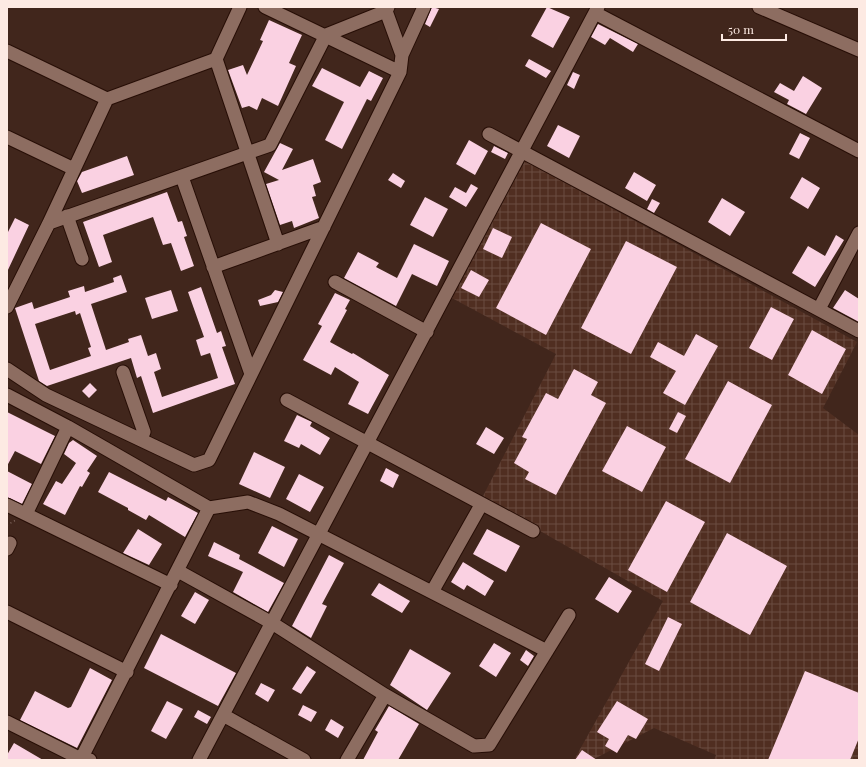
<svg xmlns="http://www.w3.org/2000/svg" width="866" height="767" viewBox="0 0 866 767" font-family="'Playfair Display',serif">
<defs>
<pattern id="industrial-grid" width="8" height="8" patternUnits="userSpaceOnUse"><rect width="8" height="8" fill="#502e21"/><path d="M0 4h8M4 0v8" fill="none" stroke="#6a4c41"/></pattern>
</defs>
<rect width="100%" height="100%" fill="#41261c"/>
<path fill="url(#industrial-grid)" d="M525 161 857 342 823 408 859 435V760H714L716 755 654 728 592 760H574L663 601 482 498 556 354 450 297Z"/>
<path fill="#fad1e2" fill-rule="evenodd" d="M432 7 439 9 430 27 425 24Z
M547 7 570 17 553 48 531 36Z
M269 20 302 35 289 63 296 66 278 106 262 98 257 110 249 106 242 108 228 70 243 65 247 75 263 41 260 40Z
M598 24 638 44 633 52 610 38 605 45 591 37Z
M529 59 551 71 546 78 525 66Z
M322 68 360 87 369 71 383 78 371 101 367 99 342 149 325 140 344 102 312 86Z
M573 72 580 75 574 89 567 85Z
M803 76 822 88 806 114 787 104 789 100 774 92 780 83 794 91Z
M558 125 580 136 569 158 547 146Z
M800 133 810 138 799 159 789 154Z
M469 140 488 151 475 175 456 164Z
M280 143 293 149 282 170 313 159 321 182 313 185 316 196 312 197 319 218 294 228 292 221 280 225 266 184 279 180 264 172Z
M494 146 508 153 505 159 491 152Z
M127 156 134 175 82 193 77 181 82 172Z
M634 172 656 185 647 201 625 188Z
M393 173 405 181 401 188 388 180Z
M802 177 820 188 808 209 790 198Z
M471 184 478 188 466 207 449 197 455 187 466 193Z
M167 192 178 222 182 221 187 236 184 237 194 266 181 271 171 243 163 245 153 217 103 235 112 262 99 267 83 222Z
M425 197 448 209 433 237 410 225Z
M722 198 745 212 730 236 708 222Z
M652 199 660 203 654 213 647 209Z
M15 218 29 225 7 272V234Z
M541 223 591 249 546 335 496 308Z
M493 228 512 237 502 258 483 249Z
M836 235 844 240 815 287 792 273 808 246 825 256Z
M626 241 677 267 631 354 581 328Z
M414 244 449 261 437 286 412 274 396 306 344 278 358 252 379 263 376 267 397 278Z
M471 270 489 280 479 297 461 288Z
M121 275 127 292 91 304 106 350 129 342 128 339 141 335 148 356 156 353 161 369 154 372 162 397 218 378 210 353 201 356 196 340 204 337 188 292 201 287 217 333 221 331 226 346 222 347 235 384 153 413 141 376 137 378 131 358 47 386 39 381 15 308 32 302 34 309 70 297 68 291 84 286 85 292 114 282 113 278ZM75 311 76 315 80 313 91 347 88 348 91 356 50 370 35 324Z
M171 290 178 311 152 319 145 298Z
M275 290 283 292 278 302 260 306 258 300 271 295Z
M845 290 859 299V322L833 308Z
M335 293 350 300 345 309 347 310 330 342 352 354 353 353 389 375 368 414 348 404 359 382 335 367 331 375 303 360 322 326 318 324Z
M771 307 794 319 772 360 749 348Z
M812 330 846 349 822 394 788 375Z
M696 334 718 346 685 405 663 393 676 371 650 357 658 342 684 356Z
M574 369 598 382 591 395 606 403 556 495 525 479 529 472 514 463 527 439 522 437 546 393 558 399Z
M728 381 772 405 730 483 685 459Z
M90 383 97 390 89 398 82 391Z
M7 412 55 436 41 464 15 451 7 466Z
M678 412 686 416 677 433 669 429Z
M297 415 312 422 310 426 330 438 320 455 301 444 299 448 284 441Z
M627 426 666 447 642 492 602 471Z
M486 427 504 438 494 454 476 444Z
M73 440 97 456 87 471 90 473 82 487 80 486 65 515 43 504 56 481 62 484 76 463 64 454 69 443Z
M254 452 285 467 270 498 239 484Z
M386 468 399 475 393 488 380 481Z
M7 471 32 484 22 504 7 497Z
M109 472 166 501 168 497 198 513 185 537 149 515 146 520 128 510V508L98 492Z
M299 474 324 487 310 512 286 499Z
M666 501 705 522 667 592 628 570Z
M272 526 298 539 284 567 258 553Z
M138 529 162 544 149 565 123 553Z
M487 529 520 546 506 572 473 554Z
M727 533 787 566 750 635 690 602Z
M214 542 240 555 239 559 284 583 268 612 233 592 243 572 208 556Z
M329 555 344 563 322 604 327 606 311 638 292 626Z
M463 562 494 581 485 596 467 585 464 590 451 582Z
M609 577 632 591 618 613 595 599Z
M379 583 410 601 402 613 371 595Z
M195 592 209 600 195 624 181 616Z
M668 617 682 624 659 671 645 664Z
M161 634 236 673 218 706 144 668Z
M494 643 511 653 496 677 479 666Z
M410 649 451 673 427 710 390 685Z
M526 650 534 656 528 666 520 660Z
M307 666 316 672 301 694 292 689Z
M90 668 112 680 77 748 20 720 35 691 68 708 71 707Z
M805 671 859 693V738L850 760H768Z
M261 683 275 690 268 702 255 694Z
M167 701 183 709 166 739 151 731Z
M617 701 648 719 636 739 628 735 617 753 605 746 609 739 597 732Z
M303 705 317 712 311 722 298 715Z
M389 706 419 724 398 760H363L378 732 375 730Z
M198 710 211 717 207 724 194 717Z
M331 719 344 727 338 738 325 730Z
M14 743 43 760H7V755Z
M582 750 597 760H575Z"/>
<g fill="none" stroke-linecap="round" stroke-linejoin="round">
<g stroke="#270e06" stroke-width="15">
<path id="minor" d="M240 7 216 59 278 244
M265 7 400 72
M759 7 859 50
M595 13 859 151
M7 51 107 99
M402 55 424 7
M489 134 859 331
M7 137 74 169
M182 177 251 374
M67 216 82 259
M49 223 270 145 326 35 386 11 388 7
M213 267 324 227
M335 282 427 332
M7 307 49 223 107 99 216 59
M819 309 859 233
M7 369 46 395 194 465 209 460 400 72 402 55 386 11
M123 372 144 432 140 439
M7 395 68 427 209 508 248 502 279 514 547 651
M287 400 533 531
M7 505 171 585
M26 514 68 427
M7 549 10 543
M178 571 272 623 385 695 474 746 489 745 569 615
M432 592 481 505
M7 612 127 672
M223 715 304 760
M7 722 81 759 90 760
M81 759 209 508
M199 760 598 7
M347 760 385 695"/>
</g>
<path stroke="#846b62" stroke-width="1.5" stroke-dasharray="1 3" stroke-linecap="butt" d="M7 525 16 520"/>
<use href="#minor" stroke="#8d6d61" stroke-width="13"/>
</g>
<rect width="866" height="767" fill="none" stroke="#fdeae3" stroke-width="16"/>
<path d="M722 34v6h64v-6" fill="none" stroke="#fdeae3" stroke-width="2"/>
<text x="728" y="34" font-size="12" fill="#fdeae3" stroke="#41261c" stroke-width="3" paint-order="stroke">50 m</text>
</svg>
